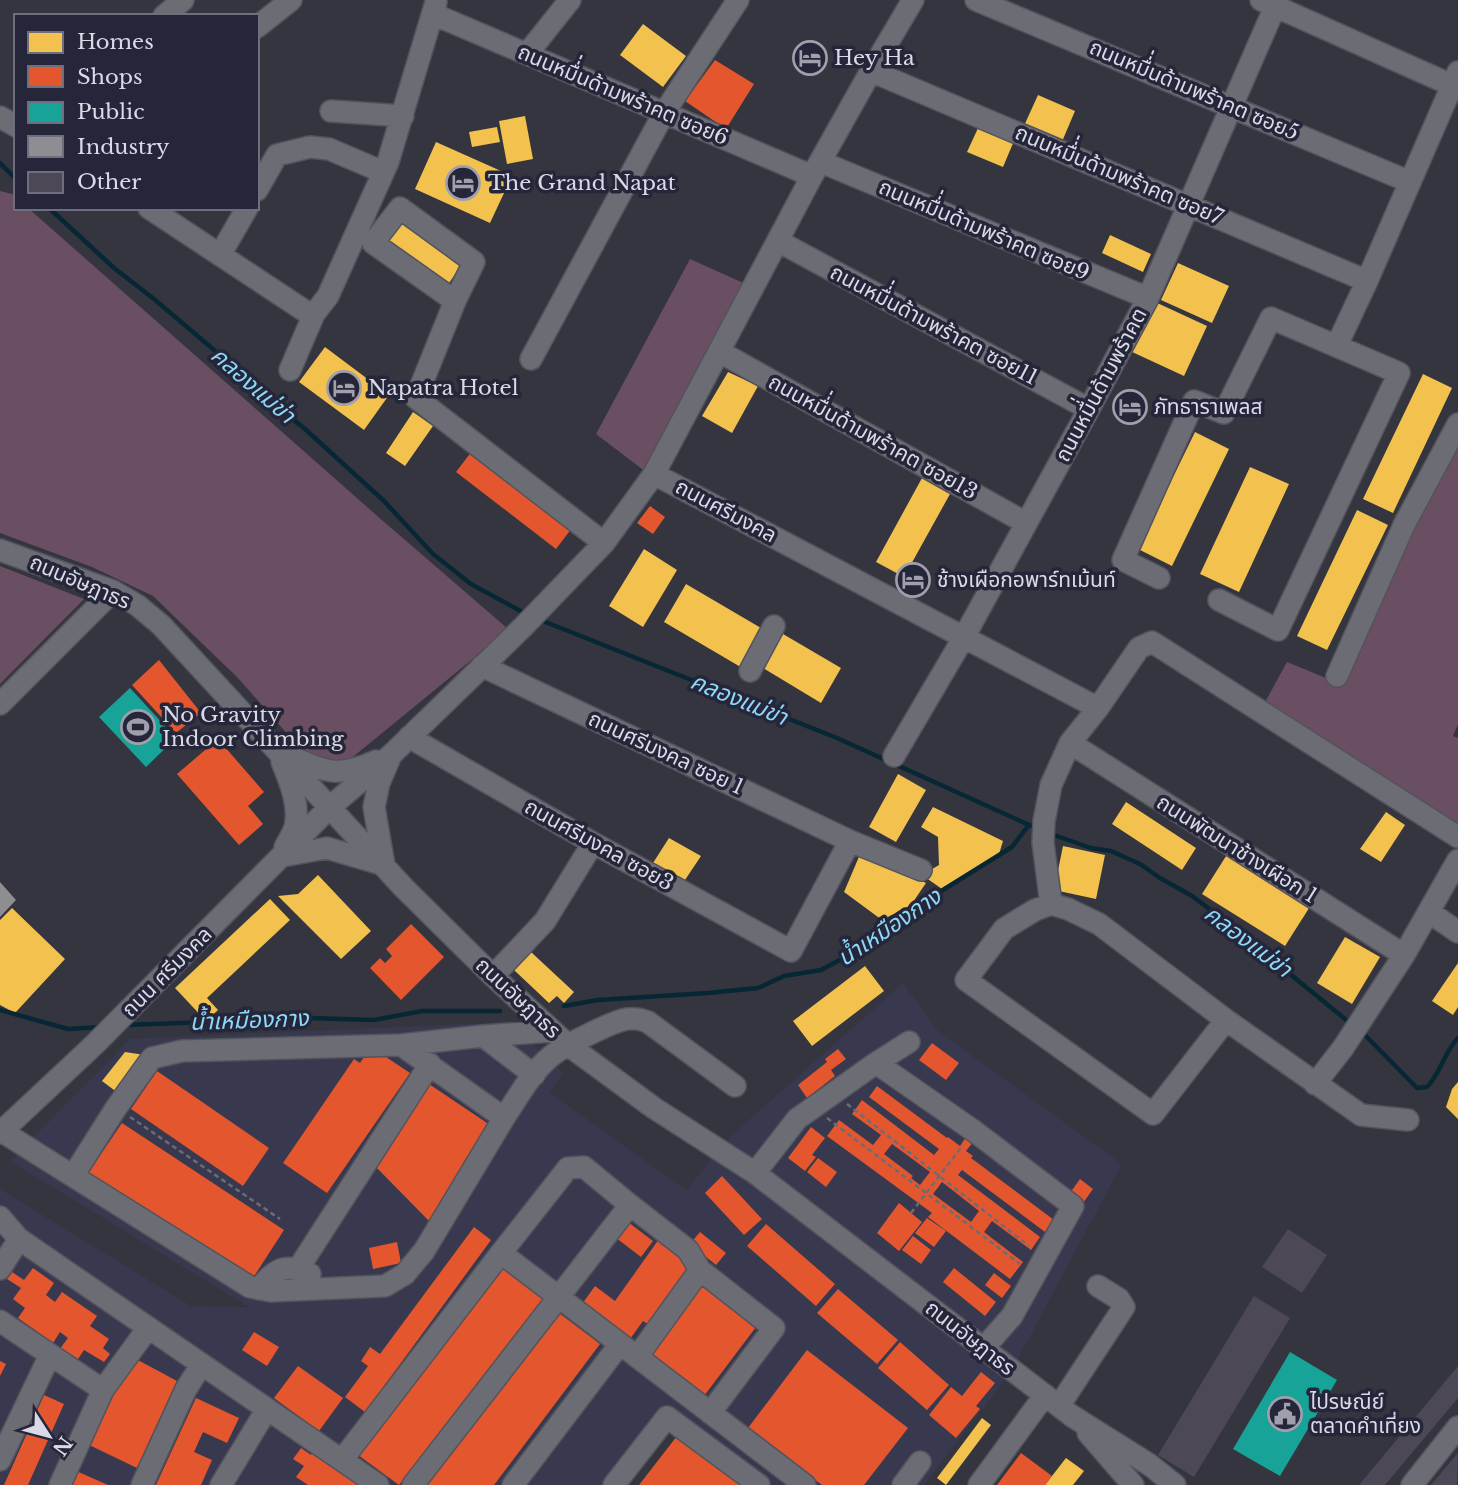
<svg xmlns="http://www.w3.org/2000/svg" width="1458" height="1485" viewBox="0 0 1458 1485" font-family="'Libre Baskerville','Noto Sans Thai',serif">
<rect width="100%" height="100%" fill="#35353f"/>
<path fill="#38384f" d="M903 983 938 1031 1122 1164 1011 1372 924 1485H773L664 1404 602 1485H0V1189L191 1306 249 1307 10 1161 130 1039 509 1022 563 1073 550 1093 686 1190 733 1134Z"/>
<path fill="#6a4e62" d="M0 191 12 194 16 197V208H28L383 521 507 628 469 662 343 765 313 763 237 677 153 596 92 567 0 533Z
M690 259 750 286 646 472 596 434Z
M1458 442V724L1453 736 1458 738V823L1264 704 1287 662 1343 685 1426 499Z
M0 566 84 599 0 684Z"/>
<path fill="#f2c14e" d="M643 24 686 56 663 87 620 55Z
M1038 95 1075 111 1061 144 1023 128Z
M525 116 533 159 507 164 499 121Z
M979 126 1014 141 1003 167 967 152Z
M497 127 500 142 472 147 469 132Z
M436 142 512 176 490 223 415 189Z
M397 217 463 263 449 283 383 236Z
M1110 235 1151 254 1143 272 1102 253Z
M1178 263 1229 286 1212 323 1161 300Z
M1153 301 1207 326 1184 376 1130 351Z
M325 347 389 395 364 430 299 382Z
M728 372 758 386 732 433 702 416Z
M1423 374 1452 388 1393 513 1363 499Z
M413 412 433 426 405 466 386 453Z
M1195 432 1229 449 1172 566 1138 549Z
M1250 467 1289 484 1239 592 1200 574Z
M922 478 950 494 904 577 876 562Z
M1357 510 1388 525 1327 650 1297 636Z
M644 549 677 570 643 627 609 606Z
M686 584 766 631 744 669 664 622Z
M783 634 841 668 821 703 763 668Z
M898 774 926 790 896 842 869 827Z
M1126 802 1196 848 1182 870 1112 824Z
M933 807 1003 841 999 854 942 889 922 875 939 865 938 837 921 827Z
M1386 812 1405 825 1381 862 1360 849Z
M669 838 701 856 685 880 653 863Z
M1063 846 1105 855 1096 899 1054 890Z
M861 852 926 883 911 905 882 920 844 892Z
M1228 853 1311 905 1285 946 1202 894Z
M318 875 371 931 341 959 278 896 298 894Z
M270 899 290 920 207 998 218 1010 206 1021 175 988Z
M12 908 65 959 15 1013 0 1005V920Z
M1345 937 1380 957 1352 1004 1317 983Z
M531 952 574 992 564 1003 557 996 549 1003 514 970Z
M1458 963V1007L1453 1015 1432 1001Z
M865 966 884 991 812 1046 793 1021Z
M125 1052 145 1055 118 1093 102 1081Z
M1458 1082V1119L1446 1107 1452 1089Z
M982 1418 991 1425 946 1485 937 1478Z
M1066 1458 1084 1471 1073 1485H1045Z"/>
<path fill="#e4572e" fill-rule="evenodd" d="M715 60 754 84 726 129 685 101Z
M472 451 572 528 556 549 456 472Z
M650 506 665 517 653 534 637 523Z
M159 660 201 713 176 733 132 685Z
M218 739 264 792 248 806 263 824 239 845 177 774Z
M411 924 444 957 401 1000 370 968 380 958 385 963 392 956 386 949Z
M932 1043 959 1063 946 1080 919 1060Z
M371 1047 410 1073 327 1193 283 1163 354 1059 360 1063Z
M838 1049 846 1059 831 1070 835 1076 807 1098 798 1085 827 1062 825 1059Z
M157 1071 269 1148 243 1186 131 1109Z
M429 1084 493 1127 429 1221 374 1165Z
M877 1086 947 1138 948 1137 960 1146 966 1137 973 1142 966 1151 973 1156 971 1158 1054 1220 1045 1232 962 1170 958 1175 1040 1237 1031 1250 992 1221 984 1232 1023 1262 1010 1279 928 1217 932 1213 827 1136 839 1120 873 1145 881 1135 852 1114 862 1100 934 1155 939 1149 869 1097ZM892 1144 930 1172 920 1185 911 1178 913 1176 884 1154ZM942 1182 979 1211 971 1222 933 1194Z
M122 1123 284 1230 251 1281 88 1173Z
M811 1127 825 1138 812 1155 816 1157 805 1171 788 1158Z
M818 1158 837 1172 826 1187 807 1172Z
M722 1176 762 1219 744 1235 705 1193Z
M1080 1179 1093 1189 1083 1203 1070 1193Z
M899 1203 922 1222 899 1251 877 1233Z
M927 1218 946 1231 934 1247 915 1233Z
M624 1219 653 1241 641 1257 611 1234Z
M766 1224 835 1284 816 1306 747 1246Z
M474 1227 491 1240 365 1412 345 1397 368 1366 361 1361 370 1347 380 1354Z
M700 1232 726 1253 716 1265 690 1244Z
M913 1236 931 1250 921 1264 902 1250Z
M659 1239 692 1262 648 1324 643 1321 630 1339 582 1304 595 1286 615 1301Z
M397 1242 401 1263 373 1269 369 1248Z
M499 1265 544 1299 399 1485 354 1452Z
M33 1268 54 1283 46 1295 55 1302 62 1292 97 1316 90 1326 109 1339 103 1348 110 1354 104 1362 84 1350 76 1362 59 1350 68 1338 60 1332 53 1343 18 1318 25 1308 13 1299 21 1288 7 1279 12 1272 24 1280Z
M954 1268 996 1302 985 1316 943 1282Z
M994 1273 1011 1286 1002 1298 985 1285Z
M702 1286 756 1327 704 1396 650 1355Z
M838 1289 898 1340 877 1364 817 1313Z
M555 1310 600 1344 494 1485H419Z
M254 1332 279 1347 267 1366 242 1350Z
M900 1342 949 1385 927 1410 878 1368Z
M807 1350 908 1428 864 1485H822L748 1428Z
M136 1359 177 1381 137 1468 85 1443 108 1391Z
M0 1361 6 1364 0 1376Z
M298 1366 343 1398 319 1431 274 1398Z
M981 1372 995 1383 976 1406 980 1409 956 1438 929 1415 951 1387 962 1396Z
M44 1395 64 1404 28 1485H4Z
M196 1398 239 1418 227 1443 203 1432 194 1452 212 1460 201 1485H156Z
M677 1436 742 1485H639Z
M301 1448 311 1455 312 1453 359 1485H308L296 1477 304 1466 293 1459Z
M1021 1453 1052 1476 1045 1485H997Z
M74 1470 108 1485H67Z"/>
<path fill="#17a398" d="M130 688 176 738 146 767 99 717Z
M1290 1352 1337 1380 1280 1476 1233 1449Z"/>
<path fill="#8d8d92" d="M0 882 16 900 0 917Z"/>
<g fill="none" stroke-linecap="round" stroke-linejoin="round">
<path stroke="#072734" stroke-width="4.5" d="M0 163 16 179
M49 208 114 268 154 299 220 355 256 390 305 429 384 501 433 554 471 584 526 614
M538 619 837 738 1036 828
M1051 834 1091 848 1111 851 1140 864 1160 878 1192 896 1242 933 1274 961 1350 1023
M564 1006 598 1000 708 993 758 988 784 976 821 970 862 948 922 903 1012 847 1028 826
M0 1010 68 1029 101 1027
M124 1025 209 1022 278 1017 374 1020 422 1011H500
M1360 1030 1417 1088 1427 1087C1441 1073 1444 1052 1458 1038"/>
</g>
<path fill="#4d4855" d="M1288 1229 1327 1255 1302 1293 1262 1267Z
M1254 1296 1290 1318 1194 1477 1158 1455Z
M1458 1366V1398L1385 1485H1359Z
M1458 1453 1457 1485H1431Z"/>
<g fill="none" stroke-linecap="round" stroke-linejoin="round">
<g stroke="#52535c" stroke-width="24">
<path id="minor" d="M976 0 1410 182
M1261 0 1458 88
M433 14 812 176
M164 16 183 0
M257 27 291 0
M527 54 570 0
M871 71 1367 281
M331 111 403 116
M0 117 16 126
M821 162 1148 298
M257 190 277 155 310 147 329 149 383 172
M149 208 305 311 314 314
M778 241 1089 409
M220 255 247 208
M455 301 373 243 400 208 474 262 455 301 416 398 604 543
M1337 345 1367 281 1458 72
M720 352 1026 523
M531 359 664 113 738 0
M290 370 314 314 328 296 388 162 436 2
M654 474 1098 708
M0 550 113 591 137 605 161 625 404 888 493 976 568 1045 654 1108 755 1173 1072 1416 1150 1465 1175 1485
M1159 578 1123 560 1194 401 1224 413 1271 318 1399 373 1278 630 1219 600
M482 666 850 841 921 870
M750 671 774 626
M1337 676 1404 525 1458 424
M0 704 113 591
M409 737 593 843 791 951 850 841
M1070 743 1404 955
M287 755C325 771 336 779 376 761
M894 756 964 637 1089 409 1148 298 1278 0
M282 762C290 782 300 805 295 827 293 834 288 841 285 847
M282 856 327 848 381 864
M384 865 374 807 379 783 389 760
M1051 904 1043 843 1044 821 1051 785 1070 743 1098 708 1139 648 1152 642 1458 837
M1429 912 1458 932
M493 976 545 921 593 843
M1226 1020 1153 1114 966 980 1004 929 1035 910 1051 904 1068 909 1099 924 1226 1020 1361 1115 1408 1120
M483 1036 534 1075
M876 1063 909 1042
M1315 1084 1343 1048 1404 955 1458 860
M504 1118C518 1097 531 1073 550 1057 561 1047 613 1021 627 1019 635 1018 641 1019 648 1022L735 1086
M1 1131 250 1287 271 1291 385 1286 405 1274 424 1251 504 1118 401 1045
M0 1133 95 1044 330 807 391 755 523 627 604 543 654 474 812 176 871 71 913 0
M755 1173 797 1119 876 1063 974 1131 1073 1206 1012 1316 983 1349
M73 1176 116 1108 152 1058 182 1051 401 1045 483 1036 552 1031
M0 1217 19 1239 378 1485
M501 1253 805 1485
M0 1269 19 1239
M298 1269 430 1064
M259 1289C274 1269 286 1262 310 1274
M0 1321 103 1390
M637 1357 700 1270
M1059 1406 1124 1307 1119 1299 1098 1286
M1088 1433 1133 1485
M0 1460 50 1355
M342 1460 501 1253 568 1168 584 1167 630 1205 688 1250 700 1270 774 1328 710 1413
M60 1485 103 1390 148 1328
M142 1485 186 1389 202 1364
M221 1485 267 1409
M413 1485 630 1205
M513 1485 620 1344
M614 1485 667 1417 759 1485
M903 1485 920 1462
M979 1485 1045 1395
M1412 1485 1458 1427"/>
</g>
<path stroke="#6c6c75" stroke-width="2.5" stroke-dasharray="5 3.5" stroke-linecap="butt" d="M847 1104 1029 1246
M130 1117 280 1219
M827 1118 1020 1264
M911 1213 963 1145"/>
<use href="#minor" stroke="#6c6c75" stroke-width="21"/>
</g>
<defs>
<g id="hotel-ring" transform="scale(1.75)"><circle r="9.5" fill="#26263a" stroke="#a0a0ac" stroke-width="1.5"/><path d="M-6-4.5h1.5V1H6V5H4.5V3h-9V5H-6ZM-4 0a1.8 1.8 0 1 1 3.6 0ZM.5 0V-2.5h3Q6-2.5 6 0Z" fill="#a0a0ac"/></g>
<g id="stadium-ring" transform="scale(1.75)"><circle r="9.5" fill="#26263a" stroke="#a0a0ac" stroke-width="1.5"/><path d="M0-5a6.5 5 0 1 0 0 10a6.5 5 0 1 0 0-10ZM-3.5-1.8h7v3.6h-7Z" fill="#a0a0ac"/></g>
<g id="civic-ring" transform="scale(1.75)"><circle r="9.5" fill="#26263a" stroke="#a0a0ac" stroke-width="1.5"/><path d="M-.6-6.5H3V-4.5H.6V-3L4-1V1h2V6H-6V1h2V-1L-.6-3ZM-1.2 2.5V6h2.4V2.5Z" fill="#a0a0ac"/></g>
</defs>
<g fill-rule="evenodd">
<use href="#hotel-ring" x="810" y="58"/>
<use href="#hotel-ring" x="463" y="183"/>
<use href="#hotel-ring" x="344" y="388"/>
<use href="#hotel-ring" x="1130" y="407"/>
<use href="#hotel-ring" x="913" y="580"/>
<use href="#stadium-ring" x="138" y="727"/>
<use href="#civic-ring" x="1285" y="1414"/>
</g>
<g text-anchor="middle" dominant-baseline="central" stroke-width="7" stroke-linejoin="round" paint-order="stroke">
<g font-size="21" fill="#d9dae7" stroke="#26263a" text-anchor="start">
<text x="834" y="58">Hey Ha</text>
<text x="488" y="183">The Grand Napat</text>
<text x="368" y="388">Napatra Hotel</text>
<text x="1154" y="407">ภัทธาราเพลส</text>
<text x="937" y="580">ช้างเผือกอพาร์ทเม้นท์</text>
<text x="162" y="715">No Gravity<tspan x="162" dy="24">Indoor Climbing</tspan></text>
<text x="1310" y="1402">ไปรษณีย์<tspan x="1310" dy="24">ตลาดคำเที่ยง</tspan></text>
</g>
<g font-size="21" fill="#d9dae7" stroke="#26263a">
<text transform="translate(1194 90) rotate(23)">ถนนหมื่่นด้ามพร้าคต ซอย5</text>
<text transform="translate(623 95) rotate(23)">ถนนหมื่่นด้ามพร้าคต ซอย6</text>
<text transform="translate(1119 175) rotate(23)">ถนนหมื่่นด้ามพร้าคต ซอย7</text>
<text transform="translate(984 230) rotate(23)">ถนนหมื่่นด้ามพร้าคต ซอย9</text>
<text transform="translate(934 325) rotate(28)">ถนนหมื่่นด้ามพร้าคต ซอย11</text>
<text transform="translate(1101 385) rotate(-62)">ถนนหมื่่นด้ามพร้าคต</text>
<text transform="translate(873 437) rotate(29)">ถนนหมื่่นด้ามพร้าคต ซอย13</text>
<text transform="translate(726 511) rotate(28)">ถนนศรีมงคล</text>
<text transform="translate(80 582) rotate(23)">ถนนอัษฎาธร</text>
<text transform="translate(666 753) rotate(25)">ถนนศรีมงคล ซอย 1</text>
<text transform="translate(599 845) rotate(29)">ถนนศรีมงคล ซอย3</text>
<text transform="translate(1237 849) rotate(32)">ถนนพัฒนาช้างเผือก 1</text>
<text transform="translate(167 972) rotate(-45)">ถนน ศรีมงคล</text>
<text transform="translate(518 998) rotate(43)">ถนนอัษฎาธร</text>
<text transform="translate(970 1338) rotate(38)">ถนนอัษฎาธร</text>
</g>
<g font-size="23" font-style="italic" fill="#8dd7f8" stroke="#26263a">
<text transform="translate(253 385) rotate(41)">คลองแม่ข่า</text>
<text transform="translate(739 699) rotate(22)">คลองแม่ข่า</text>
<text transform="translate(889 927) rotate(-34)">น้ำเหมืองกาง</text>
<text transform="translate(1248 941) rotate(37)">คลองแม่ข่า</text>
<text transform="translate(249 1020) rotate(-2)">น้ำเหมืองกาง</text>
</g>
</g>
<rect x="14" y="14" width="245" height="196" fill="#26263a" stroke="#6e6e7f" stroke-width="2"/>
<rect x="28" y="32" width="35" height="21" fill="#f2c14e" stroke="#6e6e7f" stroke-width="2"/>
<text x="77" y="49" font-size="21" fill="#d9dae7">Homes</text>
<rect x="28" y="66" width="35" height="21" fill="#e4572e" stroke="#6e6e7f" stroke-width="2"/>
<text x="77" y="84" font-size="21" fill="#d9dae7">Shops</text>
<rect x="28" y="102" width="35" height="21" fill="#17a398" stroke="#6e6e7f" stroke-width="2"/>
<text x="77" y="119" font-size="21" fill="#d9dae7">Public</text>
<rect x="28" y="136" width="35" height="21" fill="#8d8d92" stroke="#6e6e7f" stroke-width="2"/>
<text x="77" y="154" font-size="21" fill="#d9dae7">Industry</text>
<rect x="28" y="172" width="35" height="21" fill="#4d4855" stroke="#6e6e7f" stroke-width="2"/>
<text x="77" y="189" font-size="21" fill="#d9dae7">Other</text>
<g transform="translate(49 1436) rotate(126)" stroke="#26263a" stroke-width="5" paint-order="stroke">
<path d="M0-5L12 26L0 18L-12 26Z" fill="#d9dae7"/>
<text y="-10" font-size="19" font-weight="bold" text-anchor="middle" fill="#d9dae7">N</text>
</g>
</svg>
